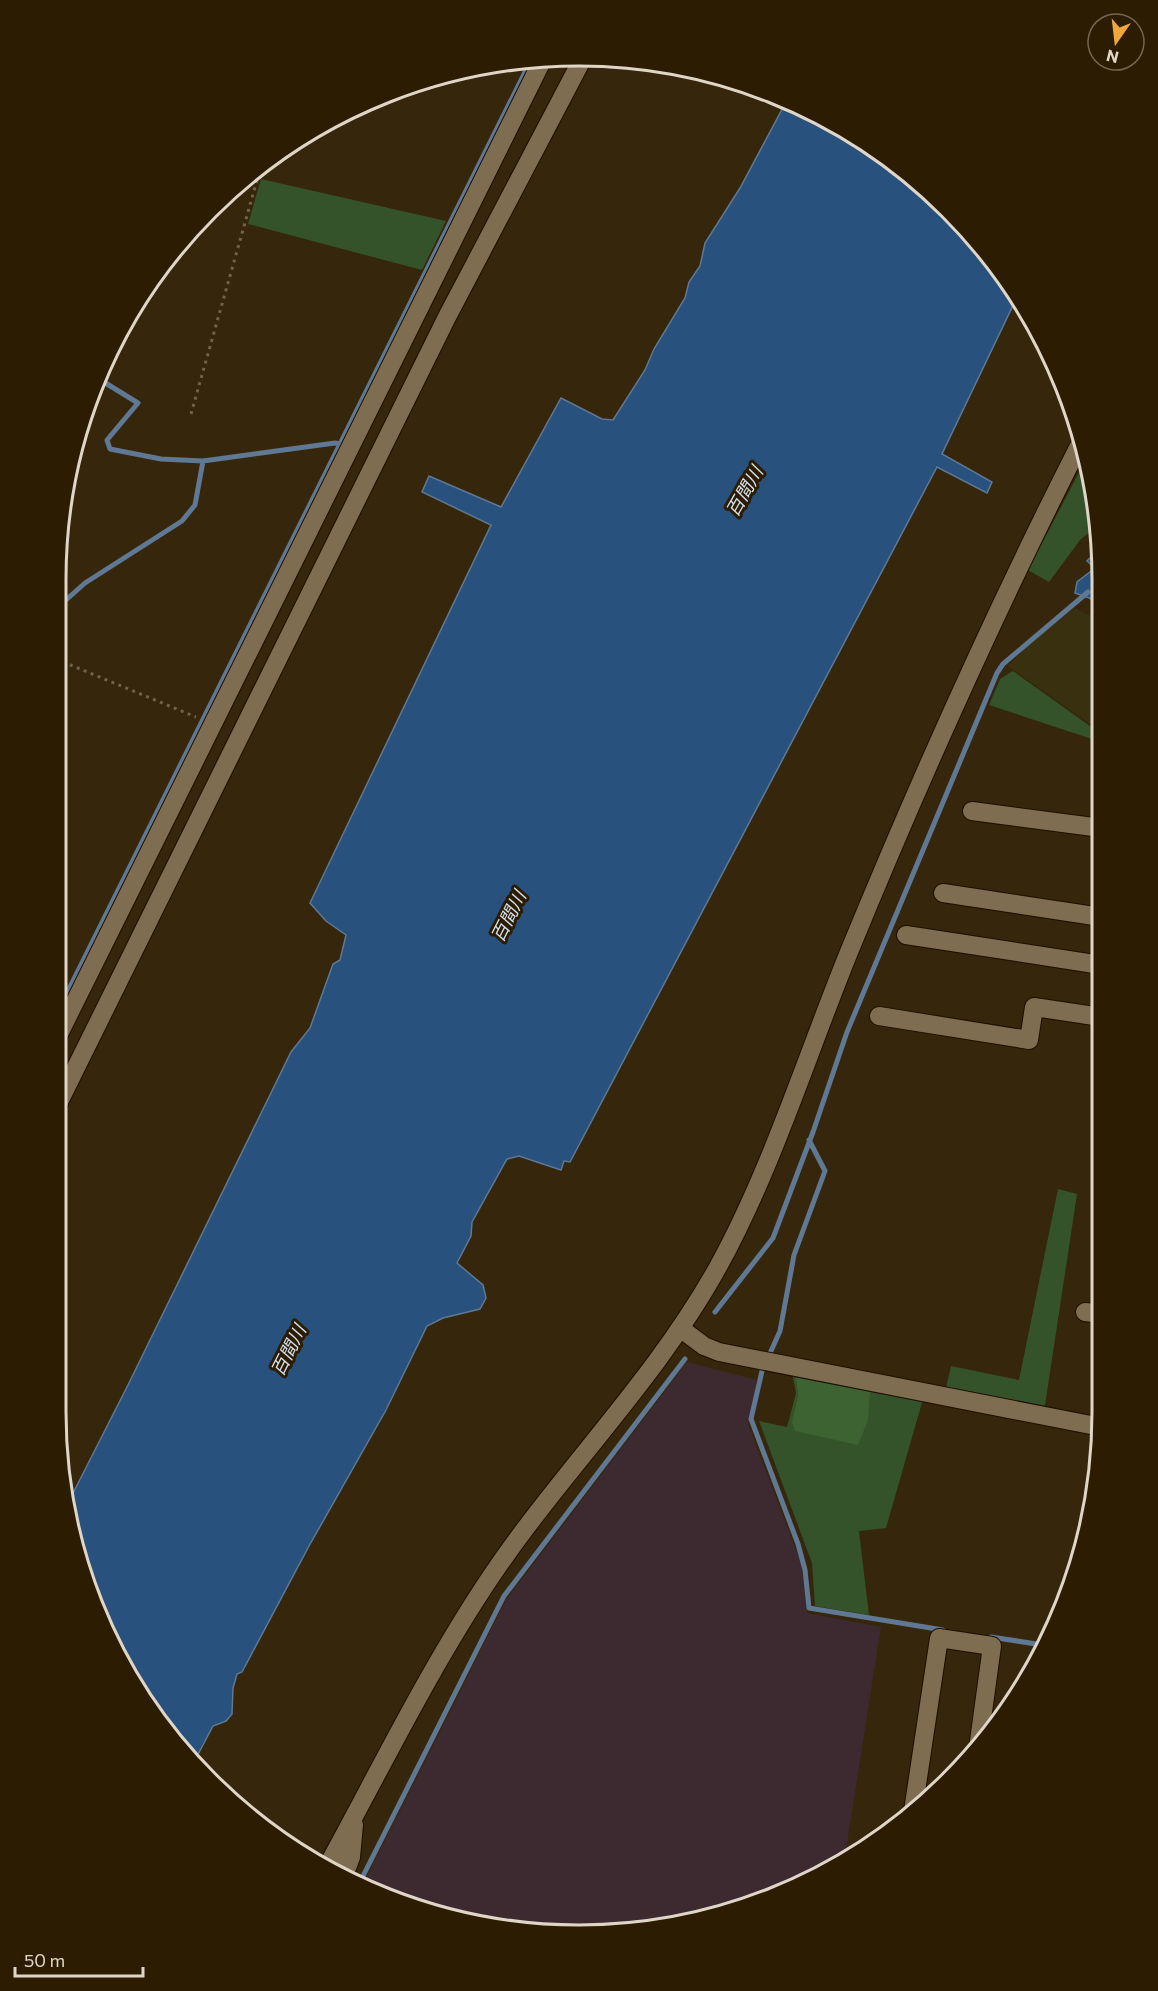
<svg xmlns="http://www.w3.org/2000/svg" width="1158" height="1991" viewBox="0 0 1158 1991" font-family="Commissioner,'Noto Sans JP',sans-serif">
<rect width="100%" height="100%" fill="#36260b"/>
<path fill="#3d2a31" d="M687 1362 757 1380 748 1424 801 1563 807 1613 881 1627 845 1856 748 1908 613 1934 443 1918 364 1882 506 1600Z"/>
<path fill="#34532b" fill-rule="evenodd" d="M261 179 446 221 422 270 248 224Z
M1085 461 1100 535 1091 531 1080 540 1049 582 1028 570Z
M1013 671 1101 734V742L989 705 1000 679Z
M1058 1189 1077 1194 1044 1412 945 1392 951 1366 1019 1380Z
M792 1372 923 1399 886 1528 859 1531 869 1615 815 1606 812 1563 759 1421 787 1427 796 1393ZM795 1375 858 1444 792 1421 798 1394Z"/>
<path fill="#3c6331" d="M795 1375 870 1391 868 1420 858 1445 795 1431 792 1421 798 1394Z"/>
<path fill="#393010" d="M1075 608 1101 621V732L1008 666 1034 639Z"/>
<path fill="#28517e" stroke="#5f7994" stroke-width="1.5" d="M787 100 870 144 949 209 1017 297 942 454 992 482 987 493 937 467 570 1162 564 1161 561 1170 519 1156 507 1159 472 1222 471 1236 457 1263 483 1285 486 1298 480 1309 443 1318 427 1326 386 1410 309 1546 242 1672 237 1674 233 1688 232 1714 226 1721 213 1726 195 1760 163 1730 83 1580 70 1499 128 1385 291 1052 310 1028 333 964 340 960 346 935 326 921 310 903 491 525 422 492 429 476 501 507 561 398 602 419 613 420 645 370 654 349 685 298 689 282 700 266 705 243 740 188Z
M1100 539 1101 598 1097 601 1075 593 1077 582 1095 568 1087 561 1099 549 1094 544Z"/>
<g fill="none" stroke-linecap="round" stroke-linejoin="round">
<path stroke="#5f7994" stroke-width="5" d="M99 379 138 403 107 440 110 449 161 459 203 461 335 443 340 444
M83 413 104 381
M57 608 85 583 182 521 195 505 203 461
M56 1015 531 60
M809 1140 825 1171 794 1255 780 1331 762 1371 751 1419 798 1544 805 1570 809 1608 943 1630
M715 1312 773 1238 813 1132 847 1032 997 673 1003 664 1088 592
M991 1637 1043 1645
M361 1880 504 1596 685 1359"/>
<g stroke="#1d0e00" stroke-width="20">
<path id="minor" d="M972 811 1101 828
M943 893 1101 917
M906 935 1101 965
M879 1016 1029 1040 1034 1007 1101 1017
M56 1040 543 59
M56 1108 447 317 584 56
M1085 1312 1101 1314
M680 1328 704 1346 719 1352 1101 1427
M913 1811 939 1638 992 1646 979 1741
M328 1865C381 1768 430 1667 492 1575 563 1470 656 1379 718 1267 771 1171 807 1055 849 952 920 779 996 609 1081 442
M345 1873 351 1857 354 1825"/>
</g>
<path stroke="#70624b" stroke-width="3" stroke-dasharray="3 4.5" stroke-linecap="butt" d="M90 396 95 387
M191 414 261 166
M56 659 196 717"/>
<use href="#minor" stroke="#7f6d51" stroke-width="18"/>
</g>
<g text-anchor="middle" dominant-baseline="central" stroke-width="6" stroke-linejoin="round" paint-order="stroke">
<g font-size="18" font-style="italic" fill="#d6e3f1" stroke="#2c1c02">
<text transform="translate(744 491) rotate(-60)">百間川</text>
<text transform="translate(508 916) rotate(-63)">百間川</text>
<text transform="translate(288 1350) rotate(-63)">百間川</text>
</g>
</g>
<path d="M0 0H1158V1991H0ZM579 66H579A513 513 0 0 1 1092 579V1412A513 513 0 0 1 579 1925H579A513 513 0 0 1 66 1412V579A513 513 0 0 1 579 66Z" fill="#2c1c02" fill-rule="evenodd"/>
<path fill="none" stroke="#e0d6c7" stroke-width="3" d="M579 66H579A513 513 0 0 1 1092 579V1412A513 513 0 0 1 579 1925H579A513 513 0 0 1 66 1412V579A513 513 0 0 1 579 66Z"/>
<g transform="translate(1116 42) rotate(194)"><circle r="28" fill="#2c1c02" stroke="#746651" stroke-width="1.5"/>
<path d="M0-4.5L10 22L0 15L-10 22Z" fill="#efa73e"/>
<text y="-9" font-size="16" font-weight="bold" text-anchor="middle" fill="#e0d6c7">N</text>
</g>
<path d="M15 1967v9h128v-9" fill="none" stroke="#e0d6c7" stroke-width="3"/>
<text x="24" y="1967" font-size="18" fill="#e0d6c7" stroke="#2c1c02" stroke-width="4.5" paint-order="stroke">50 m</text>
</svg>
